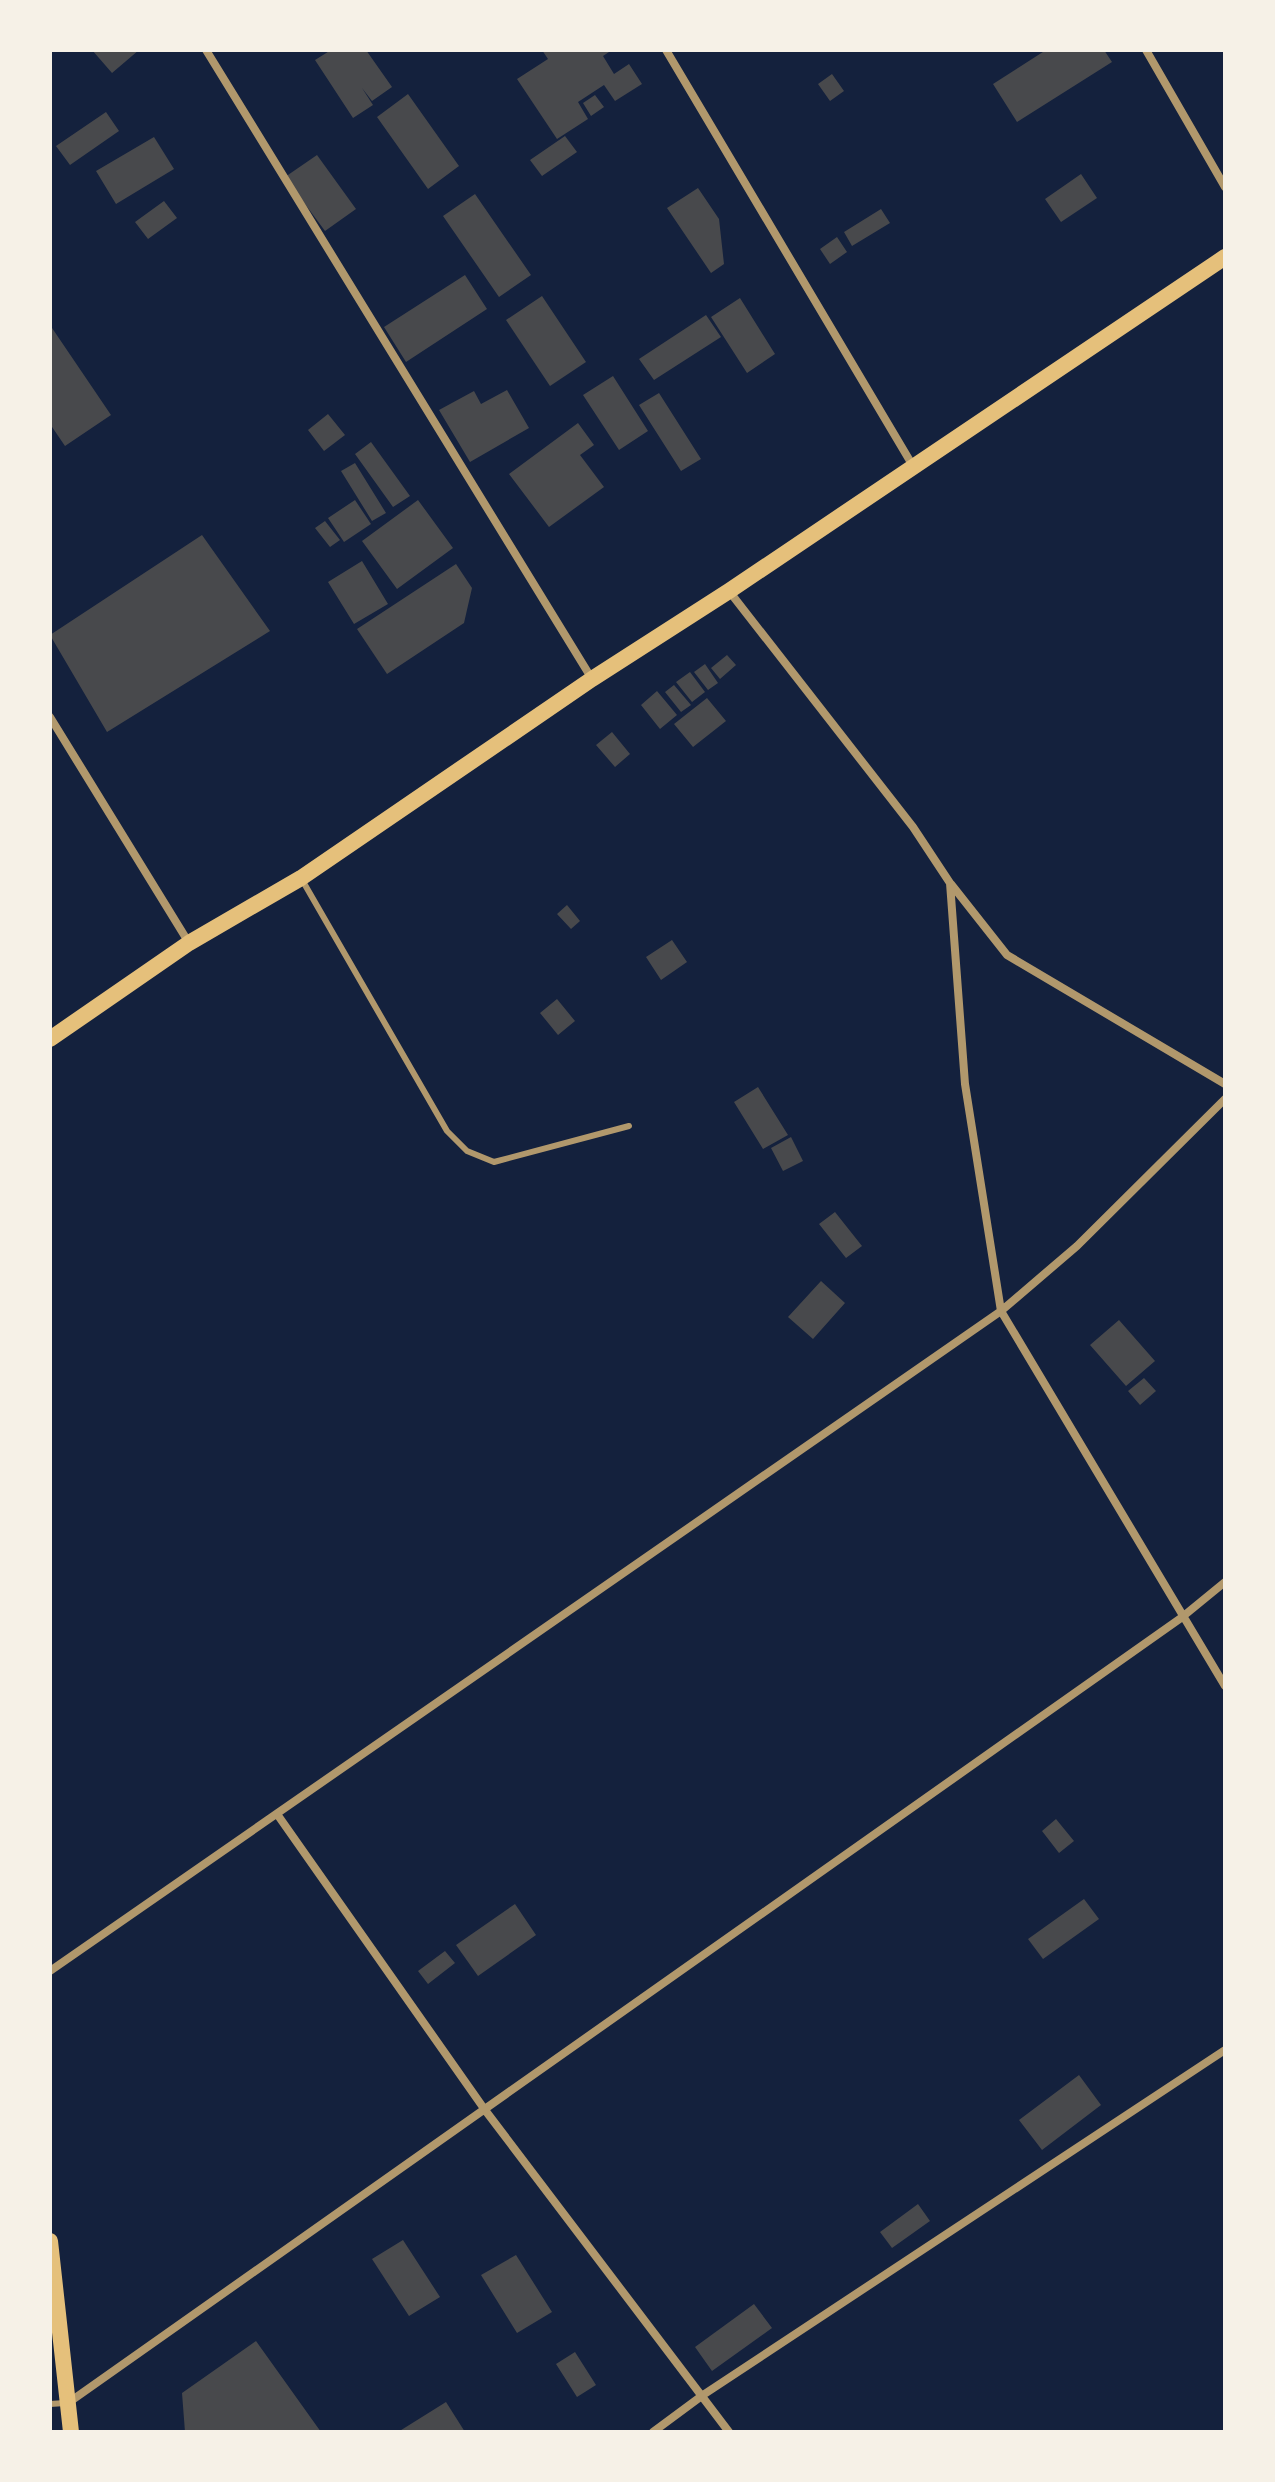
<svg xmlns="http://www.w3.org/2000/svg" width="1275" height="2482" viewBox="0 0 1275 2482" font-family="Bitter,serif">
<rect width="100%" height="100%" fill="#14213d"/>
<path fill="#48494c" d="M92 50H139L112 73Z
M331 50H366L392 87 372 101 362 88 373 105 353 118 315 60Z
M542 50H612L603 56 614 74 629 64 642 84 615 101 604 85 578 102 588 119 557 139 517 79 548 59Z
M1046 50H1104L1112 62 1017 122 993 84Z
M832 74 844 91 830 101 818 84Z
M408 94 459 166 428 189 377 117Z
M595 95 604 107 591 116 583 103Z
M106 112 119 131 70 165 56 146Z
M565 136 577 152 542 176 530 160Z
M154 137 174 169 116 204 96 171Z
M317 155 356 209 325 231 285 177Z
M1081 174 1097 198 1061 222 1045 199Z
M698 188 719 219 724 264 711 273 667 208Z
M475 194 531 275 499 297 443 216Z
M164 201 177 218 148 239 135 222Z
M881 209 890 223 852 246 844 232Z
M837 237 847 252 830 264 820 249Z
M465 275 487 309 406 362 384 327Z
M542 296 586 362 550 386 506 320Z
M740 298 775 354 747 373 711 317Z
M706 315 721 337 654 380 639 359Z
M50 325 111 415 65 446 50 424Z
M613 376 648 431 619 450 583 395Z
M507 390 529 428 470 462 439 410 474 391 481 404Z
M659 393 701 459 681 471 639 405Z
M328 414 345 435 324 451 308 430Z
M578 423 594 445 580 455 604 487 549 527 509 474Z
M371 442 410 496 393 507 355 454Z
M355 463 386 513 372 521 341 471Z
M355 500 371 524 344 542 328 518Z
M418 500 453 548 397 589 362 541Z
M325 521 340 540 330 547 315 528Z
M202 535 270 631 107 732 50 635Z
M362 561 388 604 354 624 328 582Z
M456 564 472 588 464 623 387 674 357 629Z
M727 655 736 665 720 679 711 668Z
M705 664 718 683 708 690 694 672Z
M690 672 705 692 692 702 676 682Z
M674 685 691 705 681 712 665 692Z
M657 691 677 715 660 729 641 705Z
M707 698 726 721 693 747 674 724Z
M612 732 630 754 615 767 596 745Z
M567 905 580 921 571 929 557 914Z
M672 940 687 962 661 980 646 957Z
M557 999 575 1021 558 1035 540 1013Z
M758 1087 788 1135 763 1149 734 1102Z
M791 1137 803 1161 783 1171 771 1148Z
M835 1212 862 1246 846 1258 819 1224Z
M821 1281 845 1303 813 1339 788 1317Z
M1119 1320 1155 1361 1126 1386 1090 1345Z
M1144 1378 1156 1391 1140 1405 1128 1391Z
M1056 1819 1074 1841 1059 1853 1042 1831Z
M1084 1899 1099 1919 1043 1959 1028 1939Z
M515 1904 536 1935 478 1976 456 1945Z
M445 1951 455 1963 428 1984 418 1971Z
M1079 2075 1101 2105 1042 2150 1019 2120Z
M918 2204 930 2221 892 2248 880 2232Z
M403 2240 440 2297 409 2316 372 2259Z
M516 2255 552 2312 517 2333 481 2275Z
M754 2304 772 2328 712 2371 695 2347Z
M256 2341 321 2432H185L182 2393Z
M575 2352 596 2385 577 2397 556 2364Z
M446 2402 465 2432H398Z"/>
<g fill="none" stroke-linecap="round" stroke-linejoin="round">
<path stroke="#b1986c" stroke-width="6" d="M301 878 447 1131 467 1151 494 1162 629 1126
M50 2404 65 2403"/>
<path stroke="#b1986c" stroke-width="8" d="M206 50 592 679
M666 50 913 466
M1146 50 1225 187
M729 591 913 827 950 883 965 1084 1001 1311 1225 1686
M50 717 189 943
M951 884 1007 955 1225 1084
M277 1814 485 2110 729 2432
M50 1971 1001 1311 1077 1246 1225 1099
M68 2403 1181 1618 1225 1582
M653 2432 703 2395 1225 2050"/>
<path stroke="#e5c07b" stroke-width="16" d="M50 1039 189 943 301 878 592 679 729 591 1225 257
M50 2241 71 2432"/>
</g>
<rect width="1275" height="2482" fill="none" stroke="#f6f1e7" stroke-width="104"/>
</svg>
